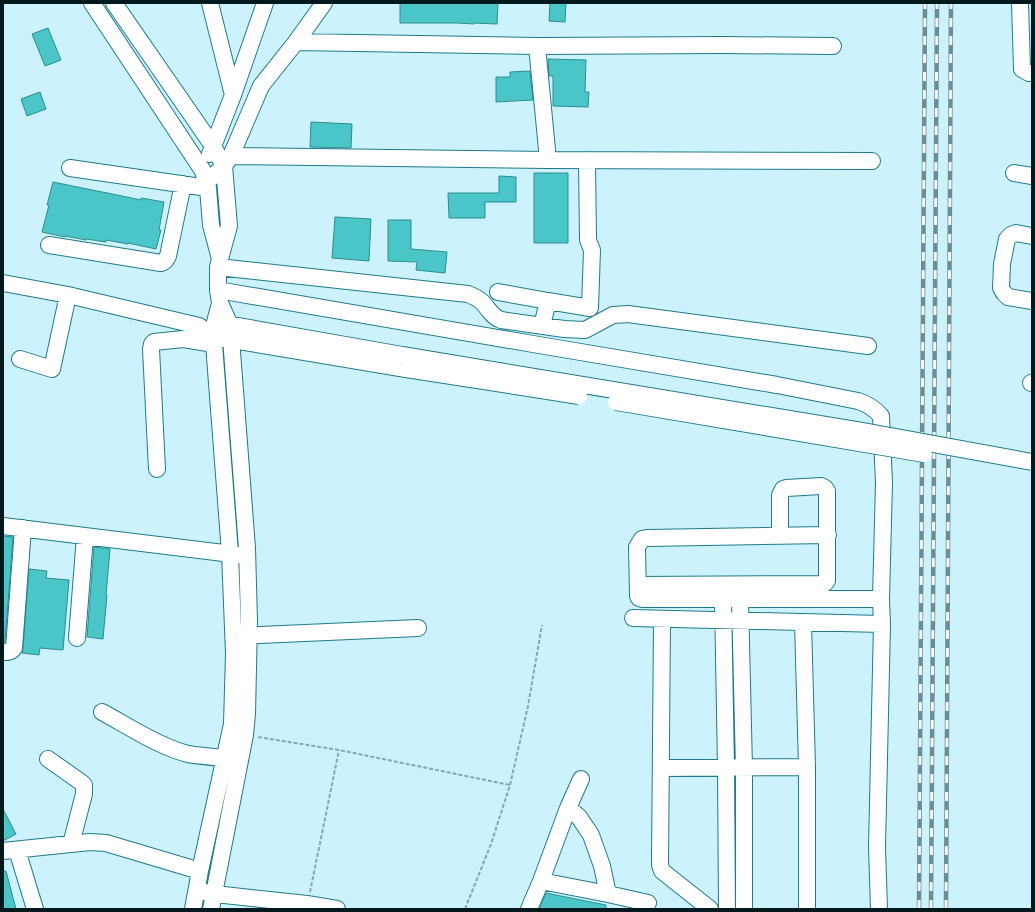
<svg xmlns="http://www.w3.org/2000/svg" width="1035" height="912" viewBox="0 0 1035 912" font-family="Mulish,sans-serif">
<rect width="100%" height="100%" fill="#cbf2fd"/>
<path fill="#4ac6c8" stroke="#2d8d8e" d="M400 3H498L497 24 474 23V24L457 23H400Z
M550 3H566L565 22 549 21Z
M48 28 61 60 45 66 32 34Z
M548 59 586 60 585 92H589L588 107 553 106V76H549Z
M530 71 533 100 496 102V77H510V72Z
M40 92 46 109 27 116 21 99Z
M311 122 352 124 351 148 310 147Z
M534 173H568V243H534Z
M499 176 516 177V202H485V218H449L448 193H499Z
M53 182 117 195 141 200V198L164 202 159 230H161L156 249 128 243V244L106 240V242L86 239V240L65 236V237L42 232 49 205H47Z
M335 217 371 219 369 261 332 258Z
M388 220H411V249L447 252 445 273 416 270 417 262 388 261Z
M3 536 13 537 5 642H3Z
M94 547 110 549 106 595H107L103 639 87 637Z
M29 569 47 571 46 578 69 580 63 650 40 648 39 655 22 653 23 649Z
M3 809 16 834 3 841Z
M3 871H6L16 909H3Z
M546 893 606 905V909H539Z"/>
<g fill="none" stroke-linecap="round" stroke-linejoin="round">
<g stroke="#1f7a8e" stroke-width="18">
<path id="minor" d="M92 3 203 171 208 188 211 225 220 259
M114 3 213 146 224 166 229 226 220 259 218 267V290L220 303 230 325 247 548 249 621 247 714 245 735 211 909
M210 3 233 95
M1020 3 1022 69 1029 73H1032
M296 42 537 46 722 45 833 46
M537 46 548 160
M210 154 233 95 265 3
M231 156 261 86 296 42 324 3
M70 168 208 188
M1014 173 1032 176
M207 182 224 166 231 156 548 160 872 161
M1032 236 1016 233 1011 235 1007 239 1002 264 1001 288 1004 293 1008 297 1032 301
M49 245 161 263C165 262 166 260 168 256L183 184
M218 267 468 294C473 296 478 298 482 302 489 309 491 316 501 320L564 329 585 330 613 315 628 314 868 346
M3 283 68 295 199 326 214 337 406 369
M218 290 533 344 777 385 858 401C868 404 874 408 881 416L884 483 881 599 882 624 877 847 879 909
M498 292 548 301
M221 323 402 355
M542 326 548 301 590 308 592 250 588 240 587 160
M20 359 52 369 68 295
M1031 383H1032
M157 469 151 349 152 344 154 342 183 339 214 344
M3 526 240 555
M828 535 647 538 642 539 637 547 638 596 639 598 642 599H881
M638 585 824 584 827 581V491L825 488 821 486 786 488 783 489 780 495V536
M723 600 726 768 727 909
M740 600 744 768V909
M633 618 882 624
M662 619 660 865 662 871 710 909
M803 622 807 767V909
M239 636 418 628
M77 638 85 536
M3 652C8 652 11 652 14 648L23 528
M102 712C128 726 160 747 188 754 200 756 213 757 225 758
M48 759 82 783 84 785V794L71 844
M661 768 807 767
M581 779 568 808 579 817 591 835 602 866 608 894 648 903
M568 808 541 881 608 894
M17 850 35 909
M3 851 90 842 106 843 200 871
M205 892 215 894 307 904 337 909
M193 909 200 871 232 724 234 654 230 553 214 344 215 322 220 303
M529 909 541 881"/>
</g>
<path stroke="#86a7b0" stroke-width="2" stroke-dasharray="4 2" stroke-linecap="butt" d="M258 737 339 750 510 785
M310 892 339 750
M465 909 491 844 510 785 528 706 542 625"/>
<use href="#minor" stroke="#fff" stroke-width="16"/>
<g stroke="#6d8d95" stroke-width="4.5">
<path id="rail" d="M919 909 925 3
M931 909 937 3
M946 909 951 3"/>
</g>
<use href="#rail" stroke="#f7f7f7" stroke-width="3" stroke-dasharray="9" stroke-linecap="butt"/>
<g stroke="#1f7a8e" stroke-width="18" stroke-linecap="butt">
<path id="minor-bridge" d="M402 355 862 431 1032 462
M406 369 579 396
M616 402 924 454"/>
</g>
<use href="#minor-bridge" stroke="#fff" stroke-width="16"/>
</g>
<rect width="1035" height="912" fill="none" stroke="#01181d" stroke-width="8"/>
</svg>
